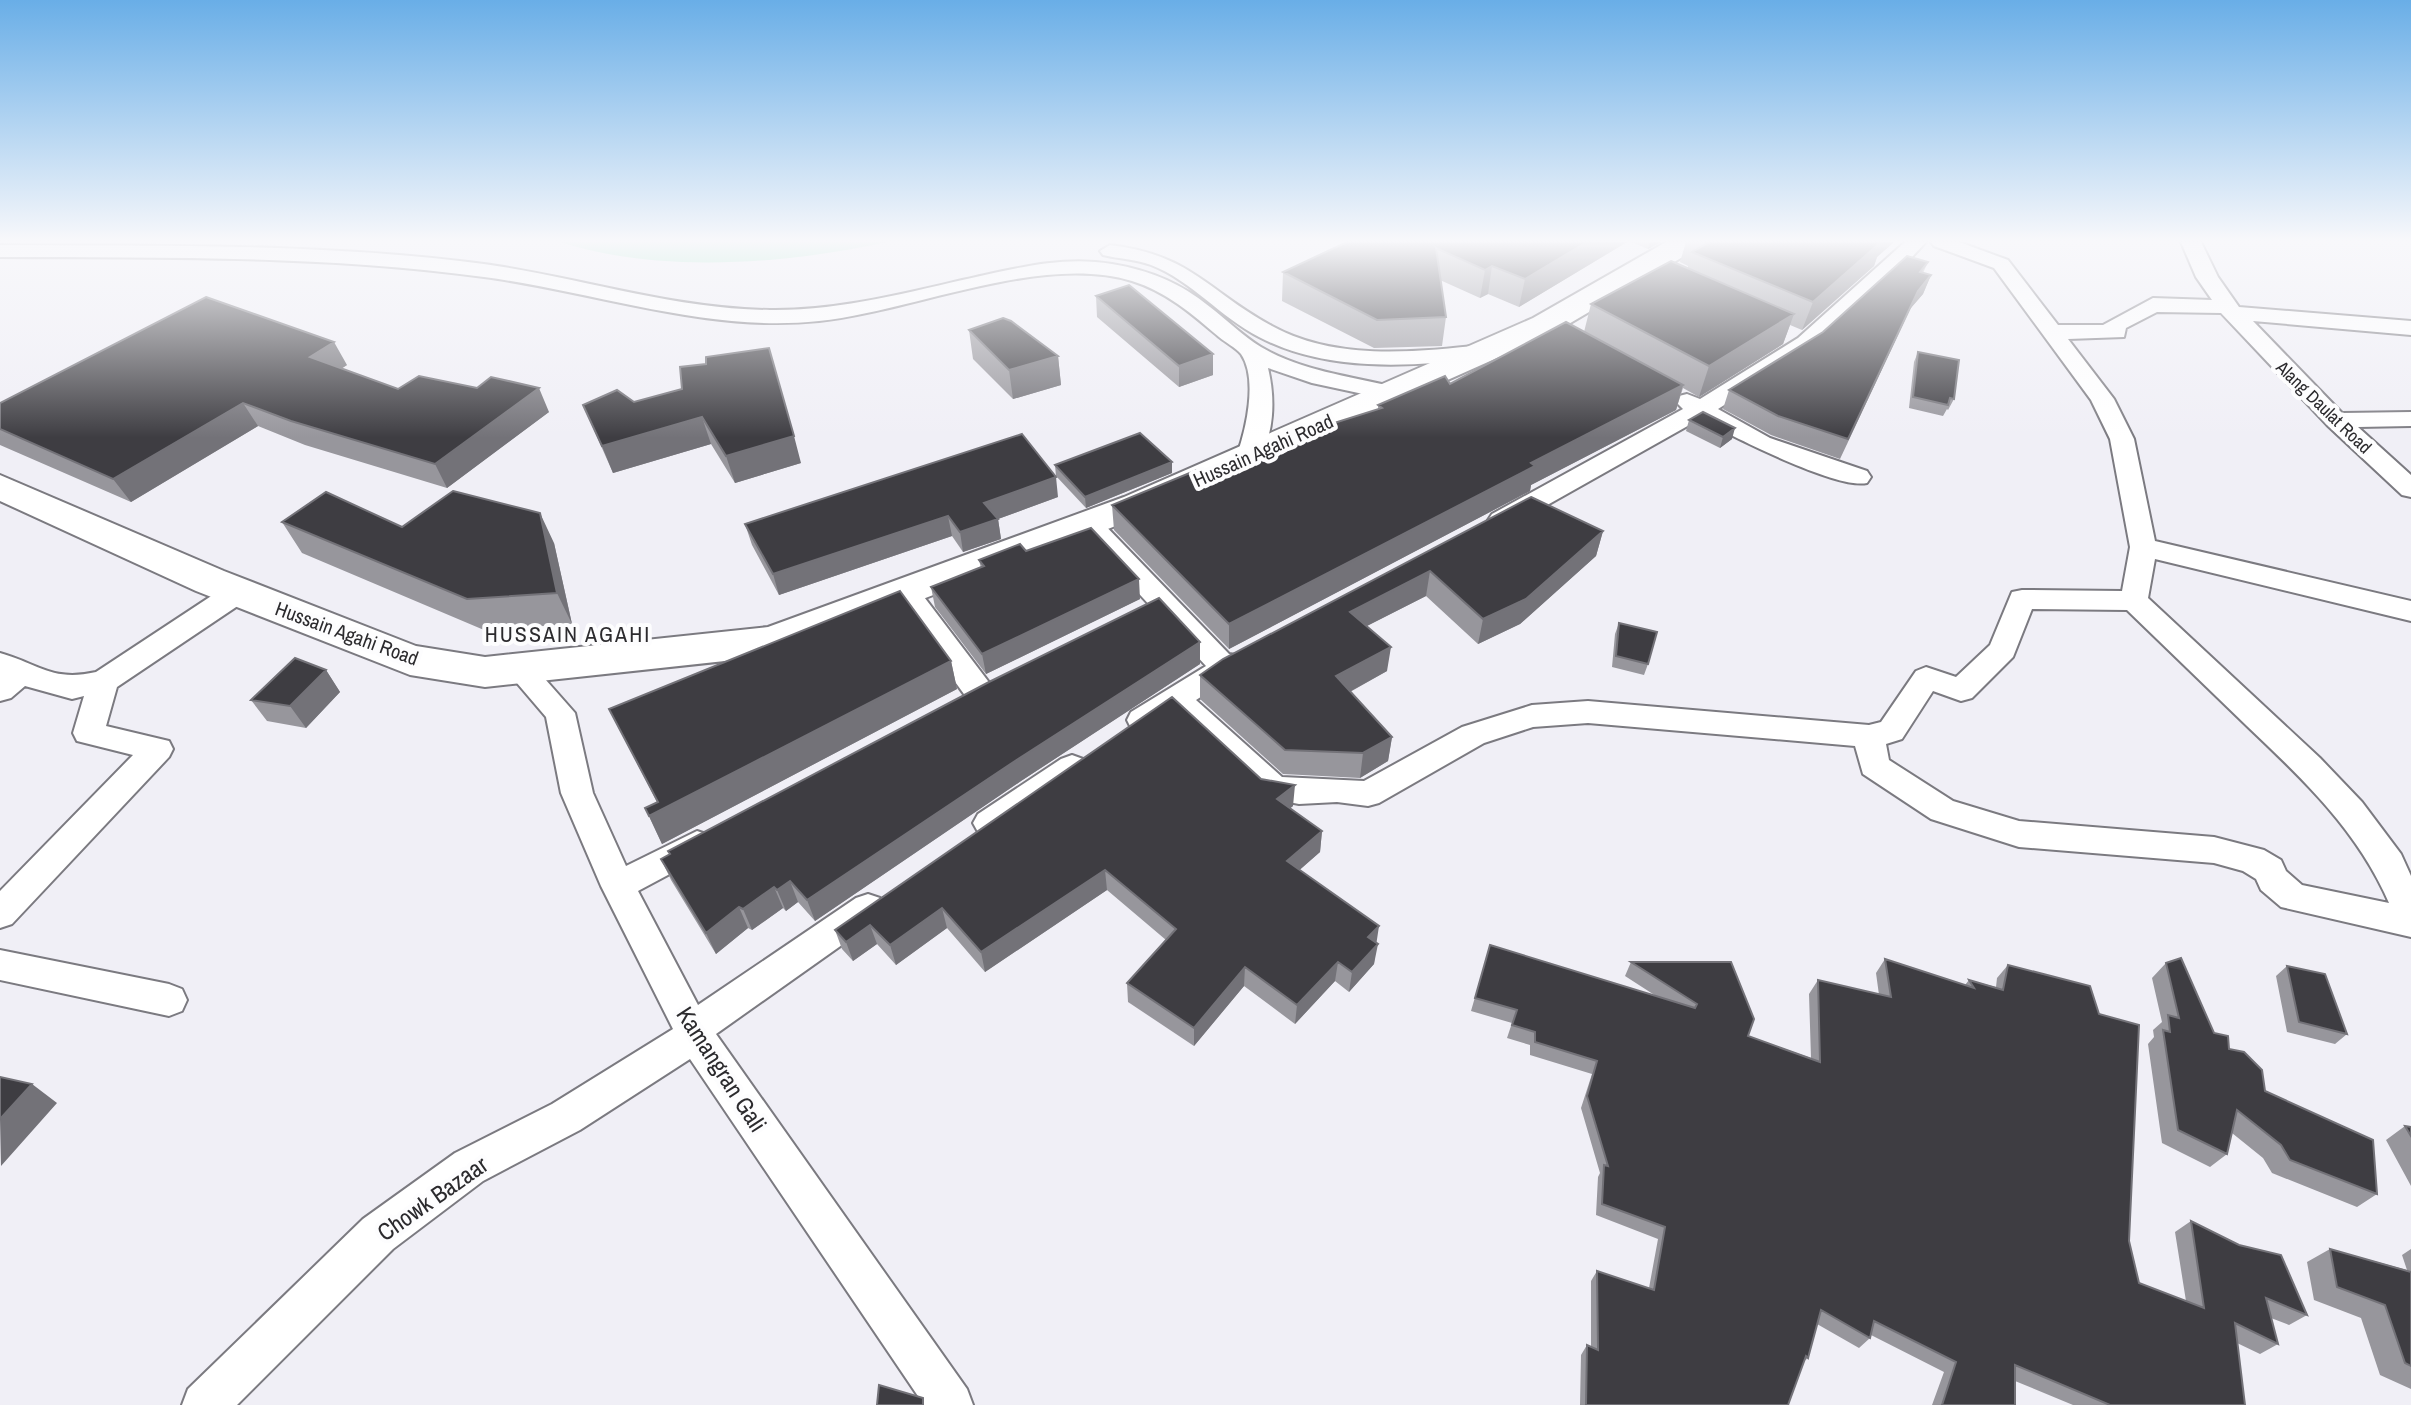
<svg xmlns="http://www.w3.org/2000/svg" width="2411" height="1405" viewBox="0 0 2411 1405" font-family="'Archivo Narrow',sans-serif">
<rect width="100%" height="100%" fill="#f0eff6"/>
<path fill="#8ee3b8" d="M560 242H887C788 264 658 274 560 242Z"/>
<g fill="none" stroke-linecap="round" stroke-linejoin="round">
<g stroke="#7b7a80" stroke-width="4">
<path id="street" d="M1905 242H1926L1899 271 1814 348 1718 409 1770 438 1867 471 1871 477 1867 483C1837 490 1730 435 1700 419L1510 526 1501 528 1492 526 1488 520 1492 514 1683 409 1675 401 1679 396 1687 394 1700 399 1798 338Z
M1931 242H1959L2008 260 2058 325H2103L2153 298 2212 300 2196 277 2181 242H2201L2218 277 2239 307 2411 321V335L2253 321 2342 413 2411 412V426L2358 427 2411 475V497L2402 495 2327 425 2221 313 2157 312 2126 328 2124 337 2068 339 2114 399 2134 439 2155 541 2411 601V621L2155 559 2148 598 2320 758 2362 802 2401 854 2411 876V937L2281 907 2261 890 2256 879 2243 871 2214 863 2019 847 1931 819 1863 774 1855 746 1588 723 1533 727 1484 743 1379 803 1368 806 1337 802 1299 804 1262 797 1174 715C1159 724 1149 733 1131 728L1127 720 1131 712 1206 666 1079 529 1075 523 1079 517 1088 515 1097 517 1229 654 1243 656 1248 663 1243 670 1196 700 1282 777 1364 781 1462 727 1532 705 1588 701 1869 725 1881 722 1916 671 1926 667 1956 677 1990 645 2012 592 2022 590 2122 591 2130 547 2110 439 2091 400 1994 268 1934 246ZM2032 609 2127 610C2167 649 2207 687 2247 726 2303 779 2358 831 2389 903L2302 885 2286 871 2281 860 2264 850 2214 837 2019 821 1953 801 1889 760 1886 744 1902 739 1933 691 1961 701 1972 698 2013 657Z
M0 245C161 246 324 243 484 264 579 277 673 309 770 310 840 311 908 292 976 277 1021 267 1066 256 1112 264 1149 270 1181 283 1210 307 1227 320 1243 336 1261 347 1304 372 1352 376 1399 388L1403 393 1399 398 1391 400 1312 383 1268 368C1275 397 1275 434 1258 460H1240L1237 455C1246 429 1258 379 1241 354 1236 348 1225 342 1219 337 1192 314 1167 292 1132 281 1041 253 914 311 819 321 706 333 596 292 484 277 324 255 161 258 0 257Z
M1110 245C1192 255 1207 291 1272 326 1336 361 1413 352 1483 345L1491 347 1494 352 1491 357 1483 359C1408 366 1328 373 1259 337 1220 317 1192 281 1151 265 1135 259 1119 259 1103 255L1100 251Z
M238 583 248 585 252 592 248 599 117 687 106 726 169 741 173 749 169 757 12 924 0 928V891L133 755 77 741 73 733 84 696 72 699 25 686 11 698 0 701V653C39 664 52 682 96 672L228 585Z
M905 583 915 585 991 685 995 693 991 701 980 704 969 701 895 599 891 592 895 585Z
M520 659 530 662 575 713 593 793 626 866 697 831 709 835 713 844 709 853 638 891 698 1005 856 898 868 894 880 898 885 908 880 918 716 1034 967 1389 973 1405H924L690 1059 580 1130 483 1181 393 1249 237 1405H182L188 1389 363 1219 455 1153 552 1104 673 1029 601 886 561 793 546 717 505 669 510 662Z
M1072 755 1083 759 1088 767 1083 775 1000 832 989 836 978 832 973 823 978 814 1061 759Z
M0 950 169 984 182 989 187 1000 182 1011 169 1016 0 980Z"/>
</g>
<g stroke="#7b7a80" stroke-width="4">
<path id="secondary" d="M1666 242H1702L1698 248 1555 332 1150 513 772 656 485 687 410 675 196 591 0 501V475L224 571 416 646 485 657 768 627 1124 497 1533 318Z"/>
</g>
<use href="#street" fill="#fff" fill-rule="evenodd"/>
<use href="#secondary" fill="#fff" fill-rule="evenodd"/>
</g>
<path fill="#97969c" d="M1347 242H1627L1519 307 1488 294 1480 298 1440 280 1446 317 1442 346 1374 348 1282 301 1283 272Z
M1632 242H1661L1648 249Z
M1686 242H1894L1877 257 1874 266 1802 330 1790 325 1783 344 1699 397 1683 388 1676 410 1531 485 1530 491 1229 649 1114 530 1112 505 1206 478 1288 447 1289 442 1312 434V430L1378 410V405L1450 384 1584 332 1591 304 1688 269V266L1680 262Z
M1928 262 1923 273 1931 275 1923 294 1910 309 1840 459 1771 435 1723 409 1729 390 1823 332Z
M1096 296 1213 354V375L1179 387 1097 317Z
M969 330 1058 356 1061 385 1013 399 973 359Z
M1918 352 1954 399 1948 410 1947 409 1943 416 1909 408 1914 362Z
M347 365 341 369 398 389 549 412 447 488 305 445 258 426 131 502 0 445V403Z
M682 389 801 463 735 483 711 444 613 473 583 405 634 402Z
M1689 420 1732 439 1720 448 1686 431Z
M1055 465 1172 473 1086 508 1056 476Z
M1058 497 998 519 1001 539 963 552 952 536 779 595 752 545 745 524Z
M1531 497 1603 531 1596 556 1520 624 1478 644 1426 596 1367 626 1387 671 1350 692 1392 737 1388 761 1360 778 1283 774 1200 699V675Z
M282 522 402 527 554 543 572 624 484 630 302 553Z
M1026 551 1140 599 986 674 935 607 931 587 981 568 979 560Z
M1619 623 1648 664 1644 675 1612 667 1615 634Z
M1200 642V664L1021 781 815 921 798 902 786 911 783 908 752 930 748 928 716 954 671 880 661 859Z
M951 661 957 689 662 844 645 808 657 802 609 709Z
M326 670 340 692 306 728 267 721 251 700Z
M1261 779 1293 806 1290 808 1322 831 1320 852 1299 870 1376 943 1374 964 1349 992 1335 981 1295 1024 1244 986 1194 1046 1128 1002 1127 983 1166 940 1107 890 985 972 947 928 896 965 877 944 853 961 842 949 835 930Z
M1490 945 1656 996 1625 976 1631 962 1748 1036 1811 1058 1809 994 1818 980 1879 995 1876 973 1885 959 1965 985 1969 980 1996 987 1997 978 2008 965 2129 1241 2139 1283 2186 1301 2175 1232 2191 1221 2307 1315 2289 1325 2271 1318 2278 1344 2260 1354 2237 1343 2245 1405H2073L2015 1381V1405H1932L1944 1372 1871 1335 1870 1338 1859 1348 1817 1324 1808 1358 1803 1362 1788 1405H1580L1581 1355 1587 1345 1591 1347V1281L1597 1271 1649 1288 1658 1239 1596 1215 1598 1177 1600 1173 1581 1108 1592 1074 1530 1055V1045L1507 1038 1512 1023 1471 1011Z
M2166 963 2214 1033 2265 1091 2377 1194 2357 1207 2272 1173 2263 1158 2232 1133 2227 1154 2210 1167 2162 1143 2148 1044 2154 1037 2153 1030 2162 1022 2152 978Z
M2287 966 2347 1034 2335 1044 2287 1032 2276 976Z
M2405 1126 2411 1127V1186L2386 1140Z
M2330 1249 2407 1270 2402 1255 2411 1249V1389L2380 1375 2361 1318 2314 1300 2307 1262Z"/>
<path fill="#737278" d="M1587 242H1627L1519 307 1525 279Z
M1650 242H1661L1648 249Z
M1878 242H1894L1877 257 1874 266 1802 330 1813 302Z
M1492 266 1488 294 1480 298 1485 270Z
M1931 275 1923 294 1910 309 1840 459 1918 291Z
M1794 314 1783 344 1699 397 1709 366Z
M334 342 347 365 323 380 310 357Z
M1213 354V375L1179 387V366Z
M1058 356 1061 385 1013 399 1009 370Z
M1683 385 1676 410 1531 485 1530 491 1229 649V624L1531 463Z
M539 388 549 412 447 488 435 464Z
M243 403 258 426 131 502 113 479Z
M702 417 711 444 613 473 602 446Z
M1735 428 1732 439 1720 448 1723 437Z
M794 436 801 463 735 483 726 456Z
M1172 462V473L1086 508 1085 497Z
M1056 477 1058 497 998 519 1001 539 963 552 960 532 984 503Z
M540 513 554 543 572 624 557 593Z
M948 516 952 536 779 595 773 574Z
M1603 531 1596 556 1520 624 1478 644 1483 619Z
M1430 571 1426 596 1347 636 1350 612Z
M1139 579 1140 599 986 674 982 654Z
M1200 642V664L1021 781 815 921 807 900 1018 759Z
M1391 647 1387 671 1333 701 1336 676Z
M951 661 957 689 662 844 649 816Z
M326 670 340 692 306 728 290 706Z
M1392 737 1388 761 1360 778 1363 753Z
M1295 785 1293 806 1276 820 1277 799Z
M1322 831 1320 852 1286 882 1287 861Z
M1105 870 1107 890 985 972 981 952Z
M790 881 798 902 786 911 777 890Z
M774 887 783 908 752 930 743 909Z
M739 907 748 928 716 954 706 933Z
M942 908 947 928 896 965 890 945Z
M870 925 877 944 853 961 846 942Z
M1379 926 1376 946 1368 937Z
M1378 944 1374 964 1349 992 1352 972Z
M1338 962 1335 981 1295 1024 1297 1005Z
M1245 967 1244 986 1194 1046V1028Z
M32 1084 57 1103 1 1166 0 1119Z"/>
<path fill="#3e3d42" stroke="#737278" stroke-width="2" d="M1347 242H1587L1525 279 1492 266 1485 270 1436 248 1446 317 1377 320 1283 272Z
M1705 242H1881L1813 302 1692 252 1708 243Z
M1907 256 1928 262 1920 272 1931 275 1918 291 1848 439 1778 416 1729 390 1823 332Z
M1671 261 1794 314 1709 366 1591 304Z
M1129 285 1213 354 1179 366 1096 296Z
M206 297 334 342 310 357 398 389 419 376 477 388 491 377 539 388 435 464 291 421 243 403 113 479 0 429V403Z
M1003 318 1011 321 1058 356 1009 370 969 330Z
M1566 322 1683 385 1531 463 1535 466 1229 624 1112 505 1197 470 1206 478 1292 445 1289 442 1315 433 1312 430 1382 408 1378 405 1445 376 1450 384Z
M769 348 794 436 726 456 702 417 602 446 583 405 617 390 634 402 682 389 680 367 706 364V357Z
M1918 352 1959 360 1954 399 1950 398 1948 405 1913 397Z
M1703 412 1735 428 1723 437 1689 420Z
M1140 433 1172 462 1085 497 1055 465Z
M1022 434 1056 477 984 503 998 519 960 532 948 516 773 574 745 524Z
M453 491 540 513 557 593 467 599 282 522 326 492 402 527Z
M1531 497 1603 531 1526 599 1483 619 1430 571 1350 612 1391 647 1336 676 1392 737 1363 753 1285 750 1200 675 1223 659Z
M1091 528 1139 579 982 654 931 587 984 566 979 560 1020 544 1026 551Z
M900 591 951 661 649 816 645 808 658 802 609 709Z
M1159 598 1200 642 1018 759 807 900 790 881 777 890 774 887 743 909 739 907 706 933 661 859 670 854 668 851 989 682Z
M1619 623 1657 632 1648 664 1616 656Z
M295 658 326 670 290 706 251 700Z
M1172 697 1261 779 1295 785 1277 799 1322 831 1287 861 1379 926 1368 937 1378 944 1352 972 1338 962 1297 1005 1245 967 1194 1028 1127 983 1176 929 1105 870 981 952 942 908 890 945 870 925 846 942 835 930Z
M1490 945 1695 1008 1697 1004 1631 962H1731L1754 1019 1748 1036 1820 1062 1818 980 1891 997 1885 959 1974 988 1969 980 2003 990 2008 965 2090 986 2099 1014 2139 1025 2129 1241 2139 1283 2204 1308 2191 1221 2239 1245 2281 1255 2307 1315 2266 1298 2278 1344 2235 1323 2245 1405H2110L2015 1365V1405H1942L1956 1362 1874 1321 1870 1338 1821 1310 1808 1358 1806 1356 1788 1405H1586L1587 1345 1598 1350 1597 1271 1654 1290 1665 1227 1602 1204 1604 1165 1608 1166 1587 1096 1597 1061 1535 1042V1032L1512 1025 1517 1010 1475 998Z
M2181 958 2214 1033 2228 1036 2229 1049 2244 1052 2262 1070 2265 1091 2373 1140 2377 1194 2290 1160 2281 1145 2237 1110 2227 1154 2178 1130 2163 1030 2170 1032 2168 1015 2179 1018 2166 963Z
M2287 966 2325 974 2347 1034 2299 1022Z
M0 1077 32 1084 0 1119Z
M2405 1126 2411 1127V1136Z
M2330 1249 2411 1272V1366L2405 1363 2385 1305 2337 1287Z
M879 1385 923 1398V1405H877Z"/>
<linearGradient id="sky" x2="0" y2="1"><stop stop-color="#69aee7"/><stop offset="0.55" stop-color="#f8f8fb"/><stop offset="1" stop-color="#f8f8fb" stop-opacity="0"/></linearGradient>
<rect width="2411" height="438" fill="url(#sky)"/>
<g text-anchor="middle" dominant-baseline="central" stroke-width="8" stroke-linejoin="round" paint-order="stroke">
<g font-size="18" fill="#2c2b2e" stroke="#fdfdfe">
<text transform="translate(2324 407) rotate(44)">Alang Daulat Road</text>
</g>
<g font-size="20" fill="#2c2b2e" stroke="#fdfdfe">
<text transform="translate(1263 450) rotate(-24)">Hussain Agahi Road</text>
<text transform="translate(347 633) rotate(20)">Hussain Agahi Road</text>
</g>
<g font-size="22" letter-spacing="2" fill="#2c2b2e" stroke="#fdfdfe">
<text x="568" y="634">HUSSAIN AGAHI</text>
</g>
<g font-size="24" fill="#2c2b2e" stroke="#fdfdfe">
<text transform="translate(722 1069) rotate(57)">Kamangran Gali</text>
<text transform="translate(432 1198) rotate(-35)">Chowk Bazaar</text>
</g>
</g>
</svg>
